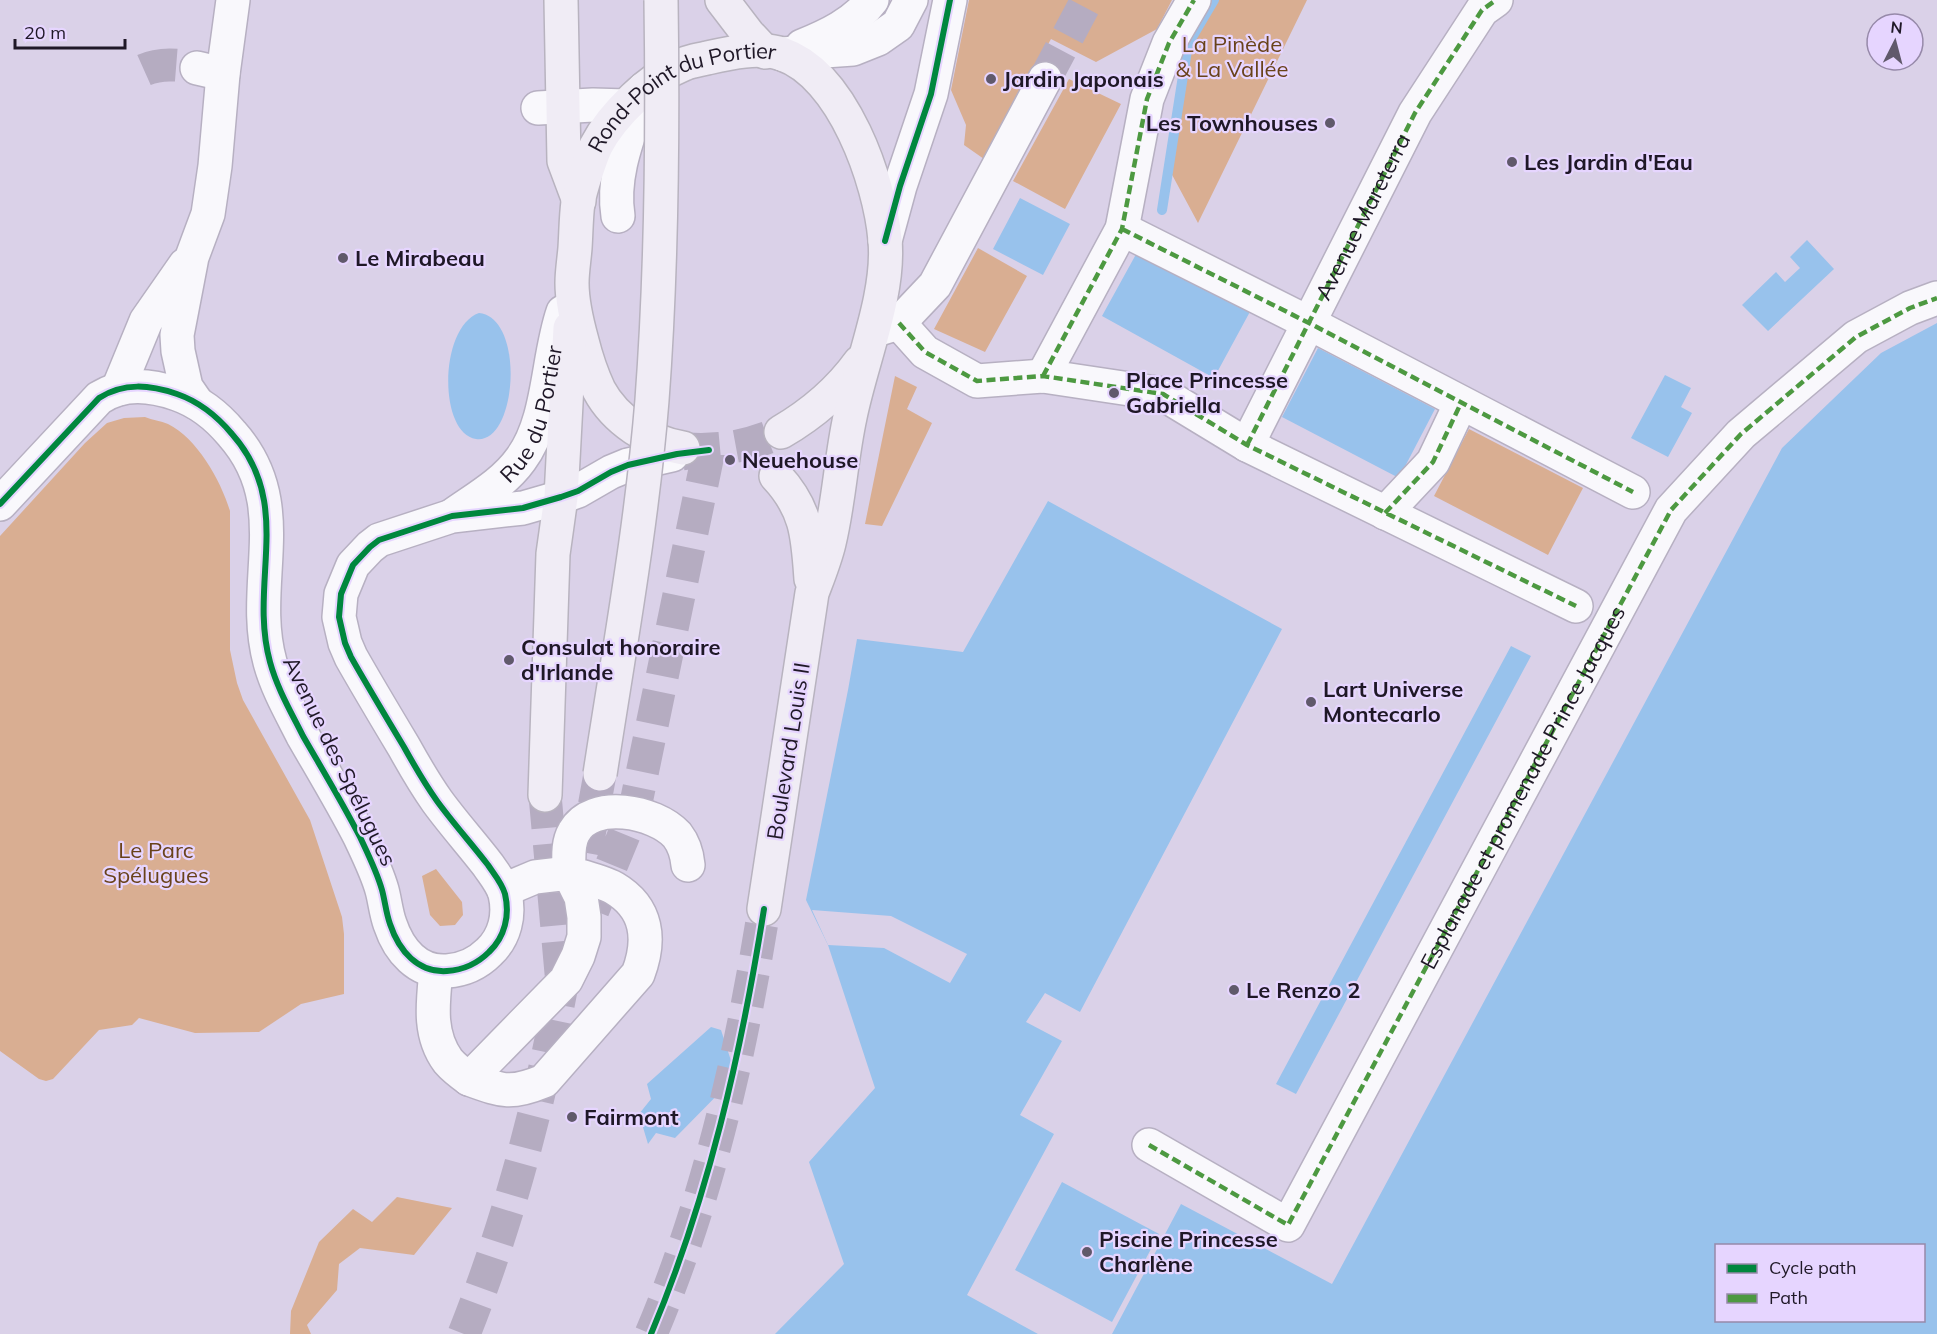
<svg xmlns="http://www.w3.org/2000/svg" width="1937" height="1334" viewBox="0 0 1937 1334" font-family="Mulish,sans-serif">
<rect width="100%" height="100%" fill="#dad1e8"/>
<path fill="#d9ae92" d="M969 0H1172L1157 29 1096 62 1051 39 984 159 964 145 966 125 951 90Z
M1218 0H1307L1198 223 1170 171 1191 44Z
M1069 79 1121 104 1065 209 1013 181Z
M978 248 1027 276 985 352 934 329Z
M895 376 917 387 907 409 932 423 882 526 865 524Z
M145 417C152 420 161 421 168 424 197 438 221 481 230 511V650L237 683 243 700 310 820 342 917 344 934V994L301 1004 259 1032 195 1033 139 1018 132 1025 99 1030 53 1079 46 1081 39 1079 0 1051V536L85 443 107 423 124 418Z
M1469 429 1583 488 1548 555 1434 496Z
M436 869 462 902 463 915 455 925 440 926 430 915 422 876Z
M397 1197 452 1208 414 1255 360 1248 339 1264 337 1290 307 1325 311 1334H290L291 1311 319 1242 353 1209 372 1222Z"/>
<path fill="#98c2ec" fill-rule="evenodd" d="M1020 198 1070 224 1043 275 993 249Z
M1807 240 1834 269 1768 331 1742 305 1776 272 1785 282 1800 268 1790 257Z
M1140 247 1252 308 1214 378 1102 316Z
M479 313C526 318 517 445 476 439 438 433 439 327 479 313Z
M1937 323V1334H1112L1181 1204 1332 1284 1782 448 1881 353ZM1716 1246H1924V1320H1716Z
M1318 348 1435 409 1399 478 1282 417Z
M1665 375 1691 388 1681 407 1692 413 1668 457 1631 438Z
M1048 501 1282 629 1080 1012 1045 993 1026 1022 1062 1041 1020 1115 1054 1134 967 1295 1038 1334H775L844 1264 809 1162 875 1088 828 945 806 900 848 690 857 639 963 652Z
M1511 646 1531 656 1296 1094 1276 1084Z
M711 1027 721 1030 736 1076 675 1138 656 1133 648 1144 639 1114 651 1099 647 1084Z
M1062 1182 1159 1234 1112 1322 1015 1270Z"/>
<path fill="#dad1e8" d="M812 910 891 916 967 954 950 983 884 948 828 945Z"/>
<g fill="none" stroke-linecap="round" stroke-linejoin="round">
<path stroke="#98c2ec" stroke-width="10" d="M1162 210 1188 44 1214 0"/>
<path stroke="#b5acc1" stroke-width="33" stroke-dasharray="33 16" stroke-linecap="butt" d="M144 70C162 62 178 65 197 68
M1045 79 1087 0
M682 454 709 450"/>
<path stroke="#b5acc1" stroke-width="33" stroke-dasharray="33 16" stroke-linecap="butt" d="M687 449C721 451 750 446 781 432
M545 795 562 984
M577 901 600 774
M593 910 628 825 637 798 709 450
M464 1334C511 1216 542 1094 565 969
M651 1334C708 1199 741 1054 764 909"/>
<g stroke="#b7b0c2" stroke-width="36">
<g id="minor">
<path d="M802 46C827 36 855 23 872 0"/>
<path d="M782 54 853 49 878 39 898 25 911 0"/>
<path d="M197 68 223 74"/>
<path d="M538 108 593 105 627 106"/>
<path d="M618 216C611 173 631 130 644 89"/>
<path d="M1122 229 1309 323 1633 492"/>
<path d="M885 241 900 186 931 94 950 0"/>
<path d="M899 323 925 352 977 381 1043 376 1163 394 1247 445 1576 606"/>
<path d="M879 329 899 323 935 285 1045 79"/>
<path d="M1043 376 1122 229 1147 99 1169 43 1194 0"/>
<path d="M118 389 146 321 185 265"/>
<path d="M197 403 186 387 178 351 177 335 192 257 208 214 215 166 223 74 233 0"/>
<path id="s1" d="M1247 445 1415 113 1482 10 1496 0"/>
<path d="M0 504 99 398C124 382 150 385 177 394 200 402 217 416 232 434 295 505 248 582 270 662 277 688 291 712 303 736 322 769 342 802 360 837 368 854 377 872 382 890 385 901 386 913 390 924 399 951 418 973 447 971 463 970 478 963 489 952 505 937 510 915 505 894 502 883 494 874 488 865 471 843 453 823 437 801 425 784 414 765 404 747 386 717 368 687 351 657L345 643 339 617 341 594 353 565 370 547 379 540 452 516 523 508 561 497 578 491 611 472 628 465 672 455"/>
<path d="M1385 513 1433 462 1461 403"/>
<path id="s2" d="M453 515C477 498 504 483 521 459 550 420 547 358 563 312"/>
<path d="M436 971C433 1002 428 1034 448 1061 454 1068 462 1074 469 1079L566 980 578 956 584 937V917L581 897 569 873 535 877 504 890"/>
<path d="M469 1079C502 1091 510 1095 544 1081L638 974C651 940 648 908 614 888 601 881 583 877 569 873 569 859 567 844 574 832 592 799 655 811 677 835 684 844 687 854 688 865"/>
<path id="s3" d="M1149 1145 1288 1225 1671 510 1741 434 1856 337 1910 308 1937 298"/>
</g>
</g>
<g stroke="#b8b3bf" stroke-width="36">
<g id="major">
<path d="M561 0 564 161 579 201"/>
<path d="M722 0 748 34 765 52"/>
<path d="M781 432C812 414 839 391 860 362"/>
<path id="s4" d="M683 448C650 443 615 420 599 390 592 375 586 357 582 341 577 323 572 302 572 283 572 272 574 260 575 248 576 233 576 217 578 202 581 188 590 159 596 146 612 115 651 77 684 64 691 61 699 60 707 58 729 53 759 46 782 54 843 75 880 181 885 240 890 295 861 362 850 417 841 458 839 502 829 543 825 560 818 577 812 593L764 909"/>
<path d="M776 476C807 509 808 536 811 579"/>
<path d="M545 795 553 554 561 497 570 328"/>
</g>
</g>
<use href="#minor" stroke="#f9f8fc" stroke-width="33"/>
<use href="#major" stroke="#f0ecf5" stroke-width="33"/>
<g stroke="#b8b3bf" stroke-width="36" stroke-linecap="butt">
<path id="major-bridge" d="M600 774C619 650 642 525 652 400 662 267 663 133 661 0"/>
</g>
<use href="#major-bridge" stroke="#f0ecf5" stroke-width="33"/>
<path stroke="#4d9941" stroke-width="4.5" stroke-dasharray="9 4.5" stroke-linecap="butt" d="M1122 229 1309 323 1633 492
M899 323 925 352 977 381 1043 376 1163 394 1247 445 1576 606
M1043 376 1122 229 1147 99 1169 43 1194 0
M1247 445 1415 113 1482 10 1496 0
M1385 513 1433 462 1461 403
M1149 1145 1288 1225 1671 510 1741 434 1856 337 1910 308 1937 298"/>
<g stroke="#e6d5ff" stroke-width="10">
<path id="cycleway" d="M885 241 900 186 931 94 950 0
M0 504 99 398C124 382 150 385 177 394 200 402 217 416 232 434 295 505 248 582 270 662 277 688 291 712 303 736 322 769 342 802 360 837 368 854 377 872 382 890 385 901 386 913 390 924 399 951 418 973 447 971 463 970 478 963 489 952 505 937 510 915 505 894 502 883 494 874 488 865 471 843 453 823 437 801 425 784 414 765 404 747 386 717 368 687 351 657L345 643 339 617 341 594 353 565 370 547 379 540 452 516 523 508 561 497 578 491 611 472 628 465 677 454 709 450
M651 1334C708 1199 741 1054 764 909"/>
</g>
<use href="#cycleway" stroke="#00873e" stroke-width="6"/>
</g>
<g fill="#60596b" stroke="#e6d5ff" stroke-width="2">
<circle cx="991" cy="79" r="6"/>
<circle cx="1330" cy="123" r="6"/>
<circle cx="1512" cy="162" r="6"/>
<circle cx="343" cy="258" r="6"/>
<circle cx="1114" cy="393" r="6"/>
<circle cx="730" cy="460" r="6"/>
<circle cx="509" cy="660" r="6"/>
<circle cx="1311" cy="702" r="6"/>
<circle cx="1234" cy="990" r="6"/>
<circle cx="572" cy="1117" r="6"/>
<circle cx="1087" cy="1252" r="6"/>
</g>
<g text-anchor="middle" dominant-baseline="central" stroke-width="4.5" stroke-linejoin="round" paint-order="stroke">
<g font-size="22" fill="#69421a" stroke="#e6d5ff">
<text x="1232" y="44">La Pinède<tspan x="1232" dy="25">&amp; La Vallée</tspan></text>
<text x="156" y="850">Le Parc<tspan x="156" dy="25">Spélugues</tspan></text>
</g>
<g font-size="22" font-weight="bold" fill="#1f1827" stroke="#e6d5ff" text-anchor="start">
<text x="1003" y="79">Jardin Japonais</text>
<text x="1318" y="123" text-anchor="end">Les Townhouses</text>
<text x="1524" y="162">Les Jardin d'Eau</text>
<text x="355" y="258">Le Mirabeau</text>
<text x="1126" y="380">Place Princesse<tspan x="1126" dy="25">Gabriella</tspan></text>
<text x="742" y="460">Neuehouse</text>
<text x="521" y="647">Consulat honoraire<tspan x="521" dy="25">d'Irlande</tspan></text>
<text x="1323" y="689">Lart Universe<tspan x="1323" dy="25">Montecarlo</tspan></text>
<text x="1246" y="990">Le Renzo 2</text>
<text x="584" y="1117">Fairmont</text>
<text x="1099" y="1239">Piscine Princesse<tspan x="1099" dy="25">Charlène</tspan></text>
</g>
<g font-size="22" fill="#1f1827" stroke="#e6d5ff">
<text stroke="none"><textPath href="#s4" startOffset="462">Rond-Point du Portier</textPath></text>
<text stroke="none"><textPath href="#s1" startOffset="256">Avenue Mareterra</textPath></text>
<text stroke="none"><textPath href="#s2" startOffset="135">Rue du Portier</textPath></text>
<text transform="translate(788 751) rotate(-81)">Boulevard Louis II</text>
<text transform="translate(340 761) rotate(64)">Avenue des Spélugues</text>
<text stroke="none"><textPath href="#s3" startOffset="657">Esplanade et promenade Prince Jacques</textPath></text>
</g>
</g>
<rect x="1715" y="1244" width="210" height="78" fill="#e6d5ff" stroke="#9689a9" stroke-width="1.5"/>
<rect x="1727" y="1264" width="30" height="9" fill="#00873e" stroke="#9689a9" stroke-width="1.5"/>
<text x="1769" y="1274" font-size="18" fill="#1f1827">Cycle path</text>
<rect x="1727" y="1294" width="30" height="9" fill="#4d9941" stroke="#9689a9" stroke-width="1.5"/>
<text x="1769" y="1304" font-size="18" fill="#1f1827">Path</text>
<g transform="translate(1895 42) rotate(6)"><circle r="28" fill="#e6d5ff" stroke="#9689a9" stroke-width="1.5"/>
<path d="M0-4.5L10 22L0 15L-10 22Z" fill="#60596b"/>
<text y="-9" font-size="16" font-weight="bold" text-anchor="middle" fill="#1f1827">N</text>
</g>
<path d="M15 39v9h110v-9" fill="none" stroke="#1f1827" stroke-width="3"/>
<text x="24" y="39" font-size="18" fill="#1f1827" stroke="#e6d5ff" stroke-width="4.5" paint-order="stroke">20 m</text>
</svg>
